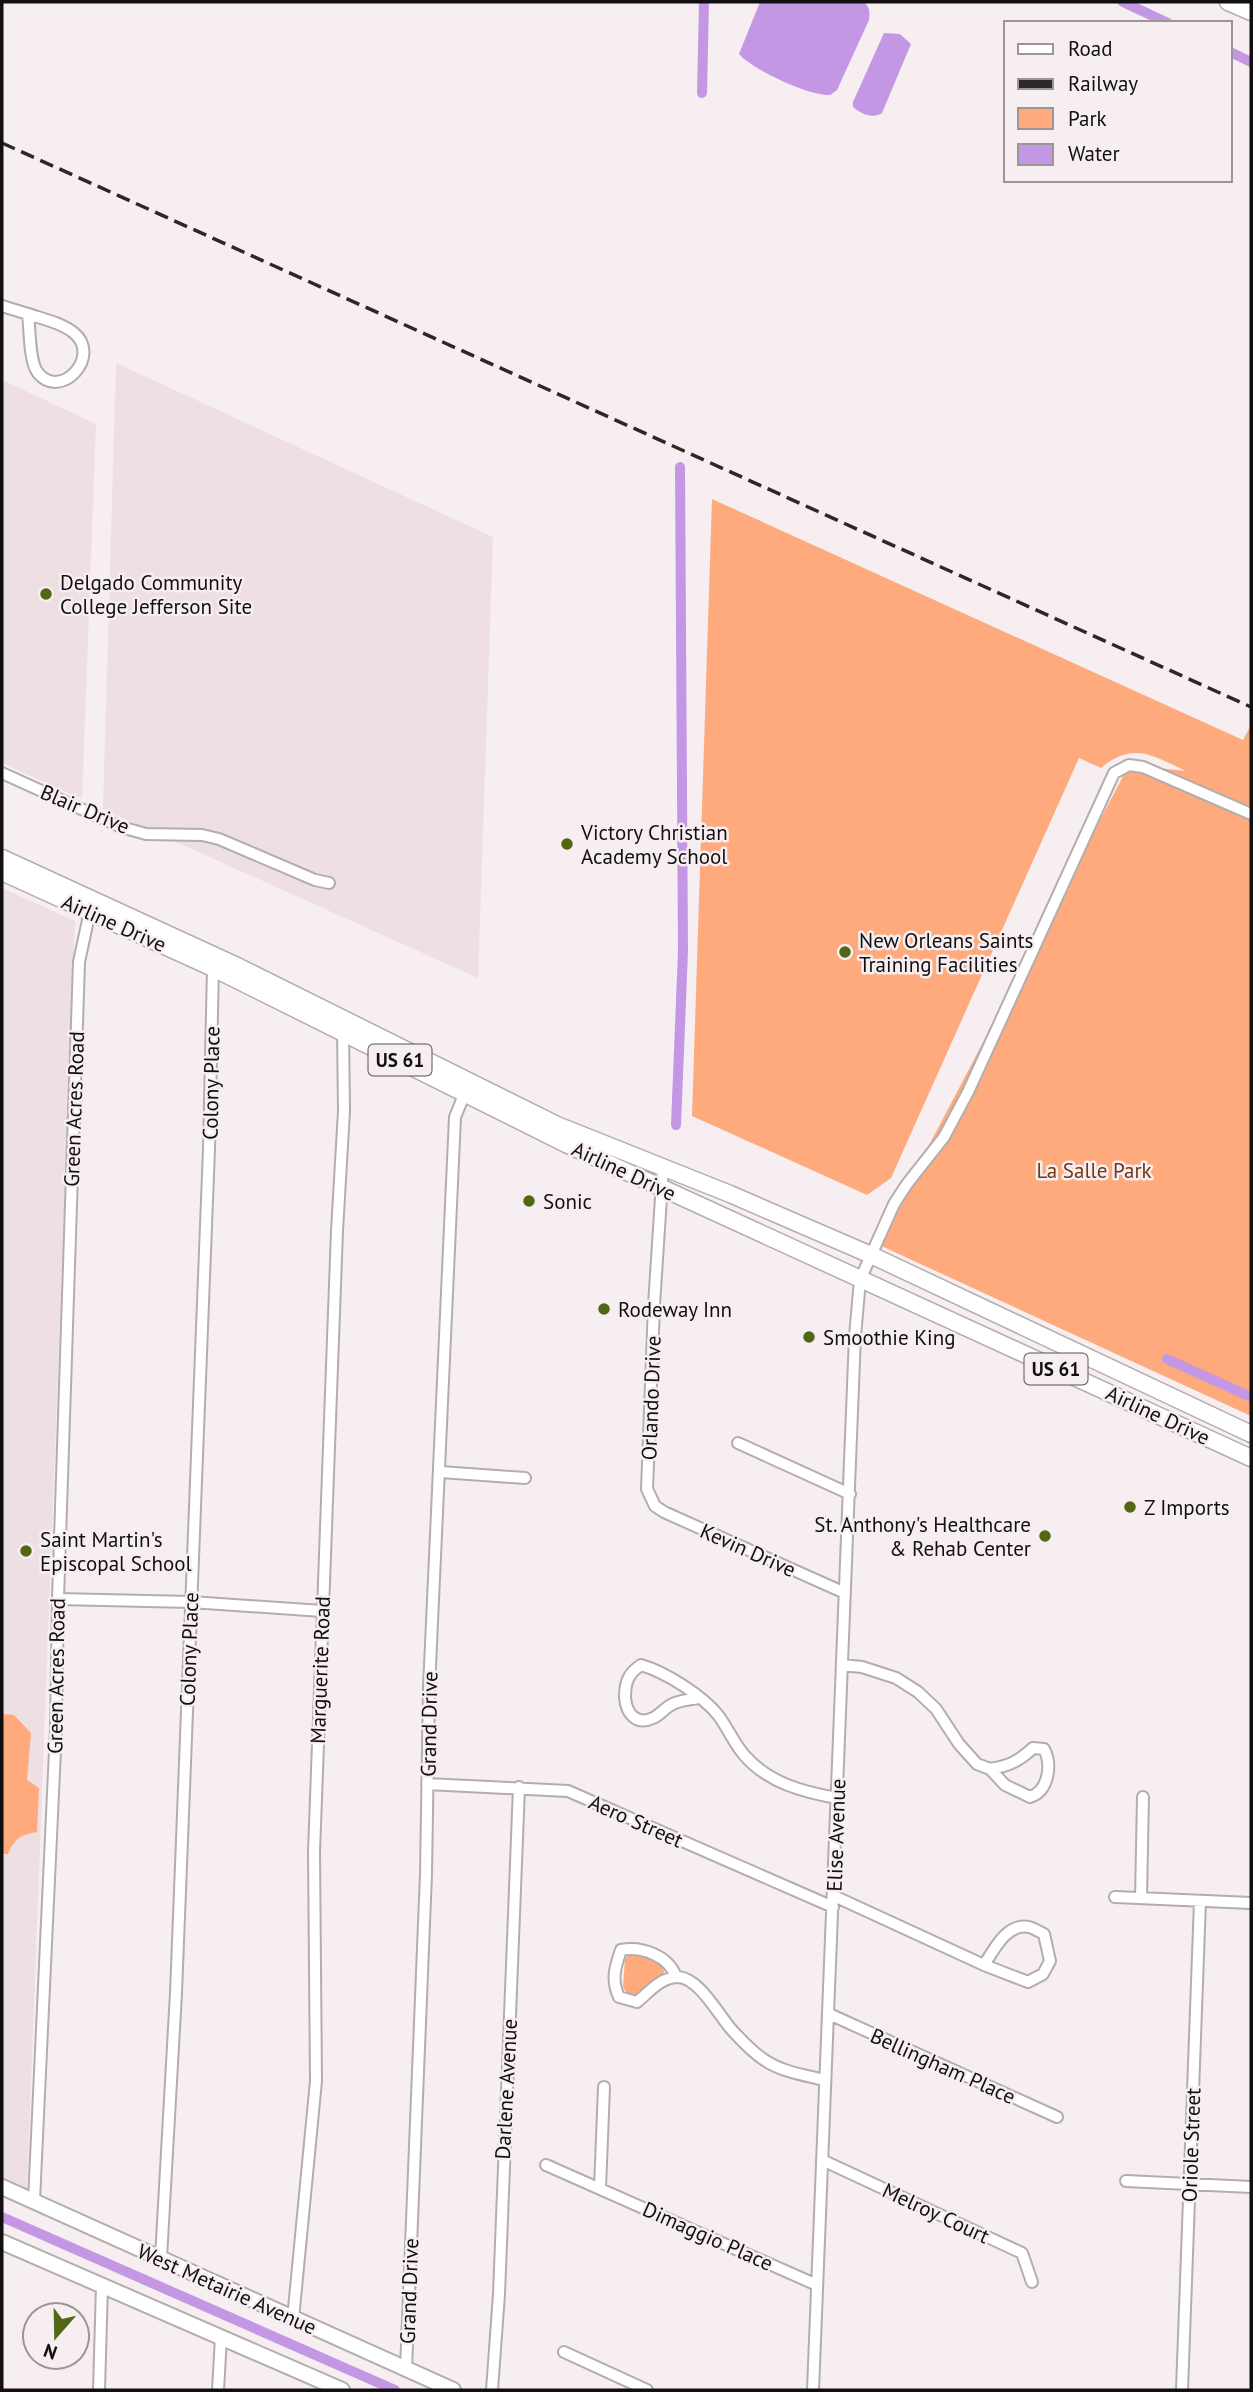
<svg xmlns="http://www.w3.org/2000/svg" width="1253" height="2392" viewBox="0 0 1253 2392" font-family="'PT Sans',sans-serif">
<rect width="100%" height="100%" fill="#f6eef0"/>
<path fill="#eedfe3" d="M116 363 493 537 478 978 103 809Z
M2 380 96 424 82 799 2 763Z
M2 888 75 921 27 2189 2 2180Z"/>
<path fill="#feaa7c" d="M712 499 1243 740 1251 725V1416L877 1244 1129 765 1186 771C1153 756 1133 741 1101 768L1079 758 891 1178 867 1195 692 1116Z
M2 1714 14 1715 31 1733 27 1780 39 1788 37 1832C20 1835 15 1838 8 1854H2Z
M629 1954H640L663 1967 664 1972 662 1975 635 1996H628L623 1987 625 1959Z"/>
<path fill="#c397e4" d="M760 2H864C870 7 870 13 869 20L837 90 830 95C809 96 753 70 739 54Z
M884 33 900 34 911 44 882 113C873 119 861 114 853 107V102Z"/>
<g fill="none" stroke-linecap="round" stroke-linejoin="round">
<path stroke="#c397e4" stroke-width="10" d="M1123 2 1168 23
M1230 52 1251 62
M702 93 704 2
M676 1125 683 951 680 467
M1167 1359 1251 1397
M2 2217 395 2390"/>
<g stroke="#b4adae" stroke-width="14">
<path id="minor" d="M2 306 28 314
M28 314C43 319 62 323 74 333 102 356 61 401 38 373 29 362 30 329 28 314Z
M2 773 121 827 146 834 202 835 219 839 315 880 329 883
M663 1167 654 1305 647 1489 655 1506 664 1512 845 1593
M738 1443 850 1494
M441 1472 525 1478
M58 1599 191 1602 322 1611
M842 1665 862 1667 896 1678 918 1692 936 1709 959 1744 977 1764 990 1769 1005 1785 1030 1797C1049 1791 1052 1764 1044 1749L1033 1748C1019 1761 1009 1766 990 1769
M698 1698C689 1700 679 1700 671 1705 665 1708 660 1715 653 1718 636 1726 626 1713 625 1697 625 1681 629 1673 641 1665 665 1672 702 1695 718 1715 728 1728 734 1744 745 1756 769 1783 803 1792 837 1798
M427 1784 568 1791 833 1907
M834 1896 984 1965 1028 1982 1043 1974 1050 1961 1044 1934C1040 1932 1033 1928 1029 1927 1006 1923 994 1950 984 1965
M1115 1897 1251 1903
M1141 1898 1143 1797
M676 1977C669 1956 642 1946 621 1950 615 1967 611 1980 619 1997L637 2002C649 1992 661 1977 678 1977 699 1978 718 2014 731 2029 741 2040 751 2051 763 2059 781 2072 805 2075 825 2080
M829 2014 1057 2117
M822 2160 1022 2253 1032 2282
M546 2165 817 2285
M1126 2181 1251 2187
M600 2188 604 2087
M34 2201 56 1729 58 1599 79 962 91 906
M161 2258 176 1993 209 1149 213 968 216 963
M293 2319 316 2081 314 1852 337 1231 344 1111 343 1030
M564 2352 647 2390
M406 2369 426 1874 429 1688 455 1117 467 1088
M99 2390 102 2285
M218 2390 221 2337
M492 2390 499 2294 519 1787
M813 2390 855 1336 860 1280 894 1204 907 1184 944 1137 968 1092 1114 773 1129 765 1143 767 1251 814
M1182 2390 1200 1901"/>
</g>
<g stroke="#b4adae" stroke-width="18">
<path id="major" d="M2 2187 453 2390
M2 2242 342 2390"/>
</g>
<g stroke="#b4adae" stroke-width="19">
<path id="highway" d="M1228 2 1251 12
M2 858 237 966 557 1125 730 1194 871 1255 1251 1434
M2 872 213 968 566 1144 1251 1458"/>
</g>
<use href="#minor" stroke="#fff" stroke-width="10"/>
<use href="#major" stroke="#fff" stroke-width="14"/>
<use href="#highway" stroke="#fff" stroke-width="16"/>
<path stroke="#2c2829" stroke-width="3.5" stroke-dasharray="14 7" stroke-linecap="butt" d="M2 143 1251 707"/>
</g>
<g fill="#516715" stroke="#f6eef0" stroke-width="2.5">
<circle cx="46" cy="594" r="7"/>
<circle cx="567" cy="844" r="7"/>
<circle cx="845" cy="952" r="7"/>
<circle cx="529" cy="1201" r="7"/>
<circle cx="604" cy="1309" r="7"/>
<circle cx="809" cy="1337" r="7"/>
<circle cx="1130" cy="1507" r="7"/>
<circle cx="1045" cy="1536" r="7"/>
<circle cx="26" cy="1551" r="7"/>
</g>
<g text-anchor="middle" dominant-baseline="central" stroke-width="5" stroke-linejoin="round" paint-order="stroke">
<g fill="#f6eef0" stroke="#565253" stroke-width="2">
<rect x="368.5" y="1044.5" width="63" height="31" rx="5"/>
<rect x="1024.5" y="1353.5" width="63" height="31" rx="5"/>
</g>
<g font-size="19" font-weight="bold" fill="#120f10">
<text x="400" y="1060">US 61</text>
<text x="1056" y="1369">US 61</text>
</g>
<g font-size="21" fill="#120f10" stroke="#f6eef0" text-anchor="start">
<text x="60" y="582">Delgado Community<tspan x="60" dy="24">College Jefferson Site</tspan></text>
<text x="581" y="832">Victory Christian<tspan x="581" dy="24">Academy School</tspan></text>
<text x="859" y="940">New Orleans Saints<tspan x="859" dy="24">Training Facilities</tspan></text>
<text x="543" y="1201">Sonic</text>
<text x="618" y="1309">Rodeway Inn</text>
<text x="823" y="1337">Smoothie King</text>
<text x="1144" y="1507">Z Imports</text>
<text x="1031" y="1524" text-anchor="end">St. Anthony's Healthcare<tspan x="1031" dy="24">&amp; Rehab Center</tspan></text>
<text x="40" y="1539">Saint Martin's<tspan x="40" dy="24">Episcopal School</tspan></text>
</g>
<g font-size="21" fill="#120f10" stroke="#f6eef0">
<text transform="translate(85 809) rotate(23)">Blair Drive</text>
<text transform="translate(114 923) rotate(24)">Airline Drive</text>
<text transform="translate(211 1083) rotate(-89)">Colony Place</text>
<text transform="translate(74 1109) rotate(-88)">Green Acres Road</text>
<text transform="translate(624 1171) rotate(25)">Airline Drive</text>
<text transform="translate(651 1398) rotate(-88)">Orlando Drive</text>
<text transform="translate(1158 1415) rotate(25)">Airline Drive</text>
<text transform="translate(748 1550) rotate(24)">Kevin Drive</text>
<text transform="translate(189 1649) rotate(-88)">Colony Place</text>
<text transform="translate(320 1670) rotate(-88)">Marguerite Road</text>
<text transform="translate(56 1676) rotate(-89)">Green Acres Road</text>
<text transform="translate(429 1724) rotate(-89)">Grand Drive</text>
<text transform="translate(636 1821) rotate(24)">Aero Street</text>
<text transform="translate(836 1835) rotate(-88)">Elise Avenue</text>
<text transform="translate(943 2066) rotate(24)">Bellingham Place</text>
<text transform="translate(506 2089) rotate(-87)">Darlene Avenue</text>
<text transform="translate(1191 2145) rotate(-88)">Oriole Street</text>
<text transform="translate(936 2213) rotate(25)">Melroy Court</text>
<text transform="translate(708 2236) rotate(24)">Dimaggio Place</text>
<text transform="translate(227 2289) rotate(24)">West Metairie Avenue</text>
<text transform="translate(409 2291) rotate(-88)">Grand Drive</text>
</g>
<g font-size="21" fill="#6f3918" stroke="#f6eef0">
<text x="1094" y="1170">La Salle Park</text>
</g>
</g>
<rect width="1253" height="2392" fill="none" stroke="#120f10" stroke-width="7"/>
<rect x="1004" y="21" width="228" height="161" fill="#f6eef0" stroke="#9b9596" stroke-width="2"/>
<rect x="1018" y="44" width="35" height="10" fill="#ffffff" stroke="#9b9596" stroke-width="2"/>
<text x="1068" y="56" font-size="21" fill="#120f10">Road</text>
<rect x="1018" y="79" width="35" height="10" fill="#2c2829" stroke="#9b9596" stroke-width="2"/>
<text x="1068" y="91" font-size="21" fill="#120f10">Railway</text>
<rect x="1018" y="108" width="35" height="21" fill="#feaa7c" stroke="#9b9596" stroke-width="2"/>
<text x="1068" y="126" font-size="21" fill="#120f10">Park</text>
<rect x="1018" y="144" width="35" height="21" fill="#c397e4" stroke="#9b9596" stroke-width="2"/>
<text x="1068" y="161" font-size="21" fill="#120f10">Water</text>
<g transform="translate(56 2336) rotate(200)"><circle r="33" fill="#f6eef0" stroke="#9b9596" stroke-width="2"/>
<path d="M0-5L12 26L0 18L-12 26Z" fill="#516715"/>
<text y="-10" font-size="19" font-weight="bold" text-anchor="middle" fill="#120f10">N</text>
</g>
</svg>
